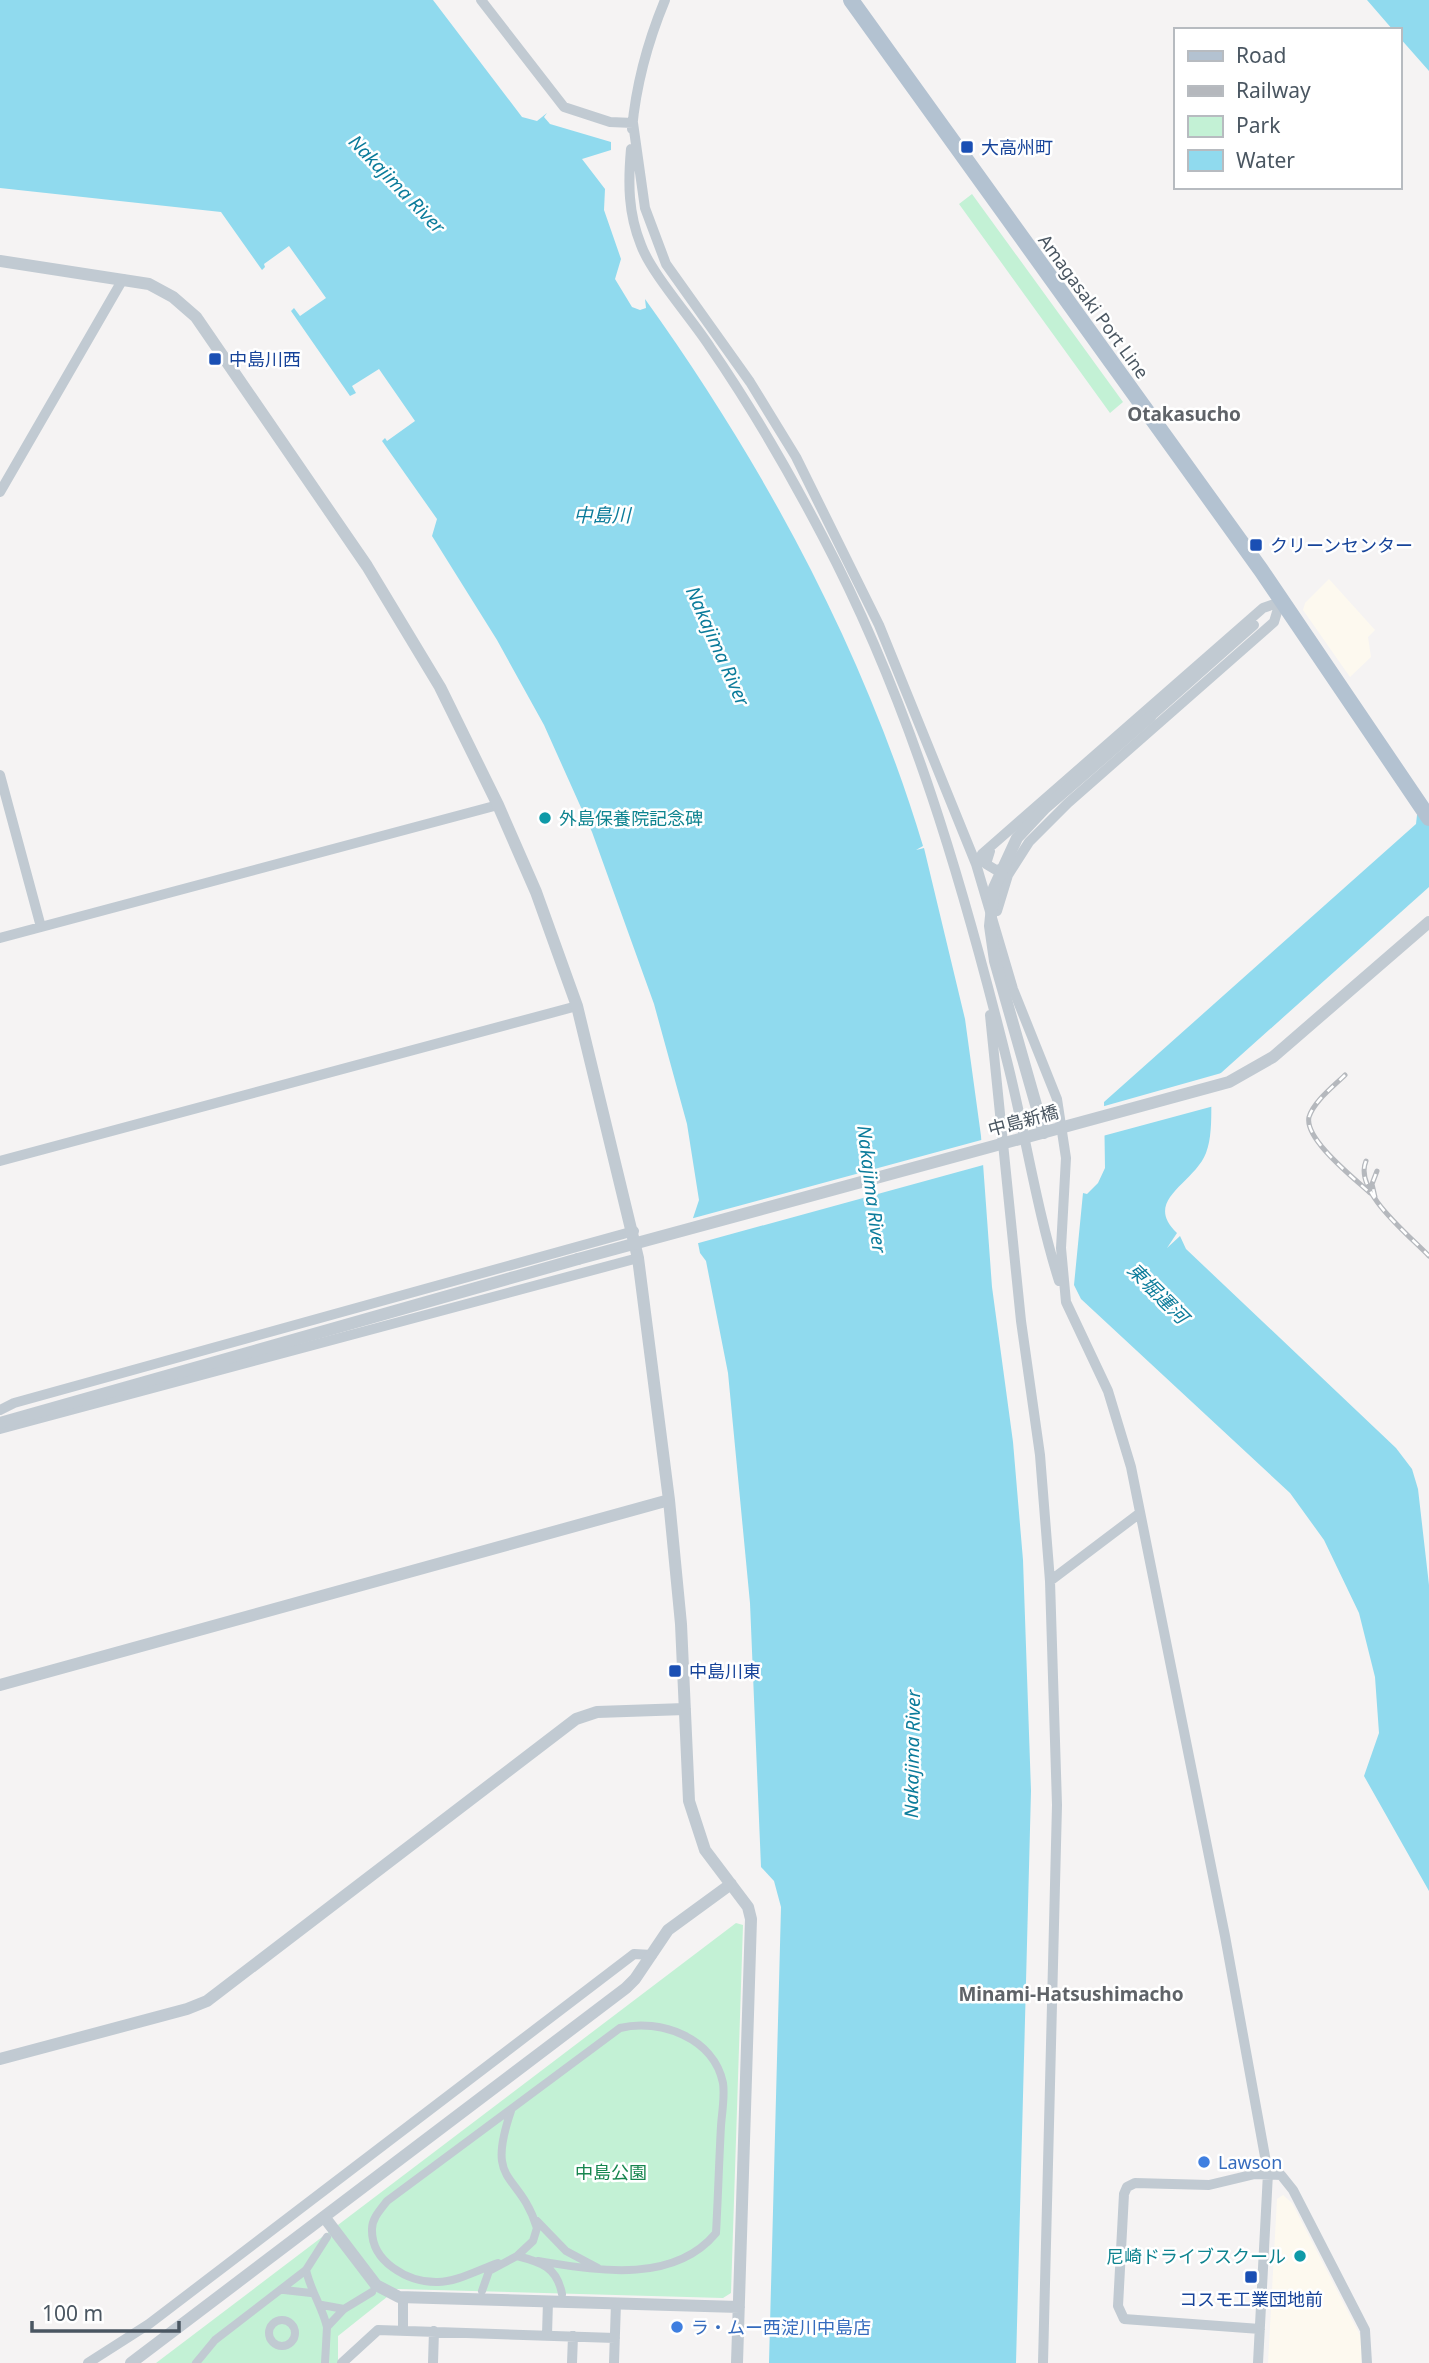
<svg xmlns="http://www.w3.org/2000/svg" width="1429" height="2363" viewBox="0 0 1429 2363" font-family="'Noto Sans','Noto Sans JP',sans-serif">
<rect width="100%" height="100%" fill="#f5f3f3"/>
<path fill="#fdf9ef" d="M1329 579 1375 630 1368 637 1371 657 1350 677 1303 610 1305 603Z
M1283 2195 1292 2203 1362 2339 1361 2363H1268L1277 2199Z"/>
<path fill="#c3f1d5" d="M972 194 1123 402 1110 413 959 204Z
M736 1923 743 1925 731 2293 723 2298 397 2289 338 2336V2363H156Z"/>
<path fill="#90daee" d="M0 0H433L522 117 537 121 547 113 544 117 550 124 611 142V150L582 159 605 189 604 210 621 259 615 279 632 307 640 310 646 308 645 299C764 465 864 650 923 846L916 850 924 848 965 1019 981 1136 992 1287 1013 1442 1023 1560 1031 1791 1016 2363H769L781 1907 774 1881 761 1867 750 1603 728 1373 706 1261 700 1253 693 1218 699 1200 687 1124 654 1004 592 832 544 725 497 640 432 536 437 519 382 441 385 438 387 441 415 421 379 369 352 386 356 393 350 396 291 311 294 308 300 316 326 298 289 246 264 264 265 267 262 270 221 212 0 188Z
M1367 0H1429V71L1399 37V30H1393Z
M1429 805V887L1212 1081C1210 1103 1214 1132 1206 1153 1194 1184 1142 1200 1177 1233L1167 1248 1180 1236 1186 1249 1396 1448 1412 1469 1418 1489 1429 1585V1891L1364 1776 1379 1733 1375 1677 1359 1613 1324 1540 1290 1493 1081 1299 1074 1285 1083 1193 1087 1194 1098 1183 1105 1168 1104 1102 1416 824 1417 815Z"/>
<path fill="#f5f3f3" d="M1225 1072 1213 1086 1214 1106 1099 1137 1101 1107Z
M985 1139 987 1164 695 1244 690 1219Z"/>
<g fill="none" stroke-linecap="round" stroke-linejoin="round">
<path stroke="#c1cad2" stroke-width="8" d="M511 2111C485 2187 519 2170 537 2228L533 2241 517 2256
M537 2221 566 2251 598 2268
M498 2263C480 2269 455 2283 436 2282 408 2282 371 2262 372 2229 372 2218 381 2209 387 2201L620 2028C660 2018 714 2038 723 2083 725 2096 722 2112 721 2126 719 2162 718 2198 716 2233 673 2285 595 2270 538 2261
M306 2270C311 2292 322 2306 327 2327
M284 2290 311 2293
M482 2291 489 2271 517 2256C541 2262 557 2267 562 2294
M322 2305 344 2309
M269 2333a13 13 0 1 1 26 0a13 13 0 1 1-26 0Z
M196 2363 215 2340 306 2270 327 2237
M325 2363 327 2327 344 2309 372 2292"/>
<path stroke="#c1cad2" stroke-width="10" d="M481 0 564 107 610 122 633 123
M633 123 645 208 666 264 750 382 796 457 879 625 976 864 1013 989 1057 1099 1066 1158 1061 1248 1066 1302 1108 1391 1131 1467 1225 1936 1268 2173 1258 2363
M632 129C636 85 648 41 665 0
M631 149C628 183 628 213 641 245 651 273 692 319 710 347 752 408 789 472 823 537 911 704 963 884 1008 1065 1026 1137 1037 1211 1059 1281
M0 492 123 279
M1150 717 1254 625
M0 775 41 927
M990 851 986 864 996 870 1006 868
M976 864 982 854 1263 608 1280 602
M997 911 1008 875 1029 842 1068 803 1274 622 1280 602
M0 938 498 805
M990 1015 1021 1321 1040 1455 1050 1581 1057 1805 1043 2363
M0 1161 577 1006
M0 1410 14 1403 634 1231
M0 1429 638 1258
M1050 1581 1140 1513
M1260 2329 1124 2319 1118 2306 1124 2194 1127 2187 1135 2183 1209 2185 1255 2174 1281 2175 1293 2190 1365 2330 1367 2363
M403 2330V2297
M547 2335 548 2301
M88 2363 149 2324 634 1954 652 1955
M342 2363 378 2330 615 2338
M433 2363 434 2331
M572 2363 573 2336
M614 2363 616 2303"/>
<path stroke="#c1cad2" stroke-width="12" d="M0 261 149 284 173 297 196 317 367 566 440 687 498 805 536 892 577 1006 638 1258 669 1500 681 1624 689 1801 705 1850 748 1907 751 1919 737 2363
M0 1423 578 1259
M0 1685 669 1500
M0 2059 187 2009 207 2001 576 1719 597 1712 685 1709
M325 2218 376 2285 399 2297 739 2307
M131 2363 626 1988 635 1979 668 1930 731 1884"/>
<path stroke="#b3c2d1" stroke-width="16" d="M851 0 1261 570 1429 818"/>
<g stroke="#b5b8bd" stroke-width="5">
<path id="rail" d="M1345 1075C1334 1086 1314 1101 1309 1117 1304 1139 1354 1178 1370 1193
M1366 1161C1353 1191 1409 1235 1429 1256
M1375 1197 1372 1184 1377 1171"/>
</g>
<use href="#rail" stroke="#fff" stroke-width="2.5" stroke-dasharray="8" stroke-linecap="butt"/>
<path stroke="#c1cad2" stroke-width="12" d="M1044 1133 995 961 990 926 994 888 1017 838 1045 808 1150 717
M578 1259 1229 1082 1273 1057 1429 922"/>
</g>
<g fill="#1a4fb4" stroke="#fff" stroke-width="2.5">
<rect x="960" y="140" width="14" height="14" rx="3.5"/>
<rect x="208" y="352" width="14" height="14" rx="3.5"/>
<rect x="1249" y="538" width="14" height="14" rx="3.5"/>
<rect x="668" y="1664" width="14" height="14" rx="3.5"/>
<rect x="1244" y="2270" width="14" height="14" rx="3.5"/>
</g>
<g fill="#0f9aa8" stroke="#fff" stroke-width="2.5">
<circle cx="545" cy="818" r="7"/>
<circle cx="1300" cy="2256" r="7"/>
</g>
<g fill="#3f7fe0" stroke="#fff" stroke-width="2.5">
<circle cx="1204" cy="2162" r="7"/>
<circle cx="677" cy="2327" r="7"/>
</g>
<g text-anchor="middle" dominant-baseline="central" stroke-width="5" stroke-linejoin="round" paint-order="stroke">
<g font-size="18" fill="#164399" stroke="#fff" text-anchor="start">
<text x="981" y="147">大高州町</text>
<text x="229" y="359">中島川西</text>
<text x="1270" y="545">クリーンセンター</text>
<text x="689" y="1671">中島川東</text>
<text x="1251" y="2299" text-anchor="middle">コスモ工業団地前</text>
</g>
<g font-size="18" fill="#4a5661" stroke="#fff">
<text transform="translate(1094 306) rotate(54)">Amagasaki Port Line</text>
<text transform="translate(1023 1120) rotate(-15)">中島新橋</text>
</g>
<g font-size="18" fill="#0d838f" stroke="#fff" text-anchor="start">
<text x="559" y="818">外島保養院記念碑</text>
<text x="1286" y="2256" text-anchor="end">尼崎ドライブスクール</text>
</g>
<g font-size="18" fill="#366cbe" stroke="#fff" text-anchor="start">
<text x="1218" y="2162">Lawson</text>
<text x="691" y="2327">ラ・ムー西淀川中島店</text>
</g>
<g font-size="18" fill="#17864f" stroke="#fff">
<text x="611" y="2172">中島公園</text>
</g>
<g font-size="19" font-style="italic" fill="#0c7c9b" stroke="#fff">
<text transform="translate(397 184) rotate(46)">Nakajima River</text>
<text x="602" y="515">中島川</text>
<text transform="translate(718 646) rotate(66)">Nakajima River</text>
<text transform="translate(872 1189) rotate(83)">Nakajima River</text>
<text transform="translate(1158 1293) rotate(45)">東堀運河</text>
<text transform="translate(912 1754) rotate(-89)">Nakajima River</text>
</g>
<g font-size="19" font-weight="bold" fill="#5f6368" stroke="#fff">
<text x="1184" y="414">Otakasucho</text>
<text x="1071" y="1994">Minami-Hatsushimacho</text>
</g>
</g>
<rect x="1174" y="28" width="228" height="161" fill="#ffffff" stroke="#b7bbc0" stroke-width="2"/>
<rect x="1188" y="51" width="35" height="10" fill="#b3c2d1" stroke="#b7bbc0" stroke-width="2"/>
<text x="1236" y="63" font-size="21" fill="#4a5661">Road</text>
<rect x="1188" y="86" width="35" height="10" fill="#b5b8bd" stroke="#b7bbc0" stroke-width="2"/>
<text x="1236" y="98" font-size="21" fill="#4a5661">Railway</text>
<rect x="1188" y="116" width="35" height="21" fill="#c3f1d5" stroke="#b7bbc0" stroke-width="2"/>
<text x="1236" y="133" font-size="21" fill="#4a5661">Park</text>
<rect x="1188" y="150" width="35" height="21" fill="#90daee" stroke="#b7bbc0" stroke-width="2"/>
<text x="1236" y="168" font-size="21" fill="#4a5661">Water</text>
<path d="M32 2321v10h147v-10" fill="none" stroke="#4a5661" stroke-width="3.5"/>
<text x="42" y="2321" font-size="21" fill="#4a5661" stroke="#ffffff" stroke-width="5" paint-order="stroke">100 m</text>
</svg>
